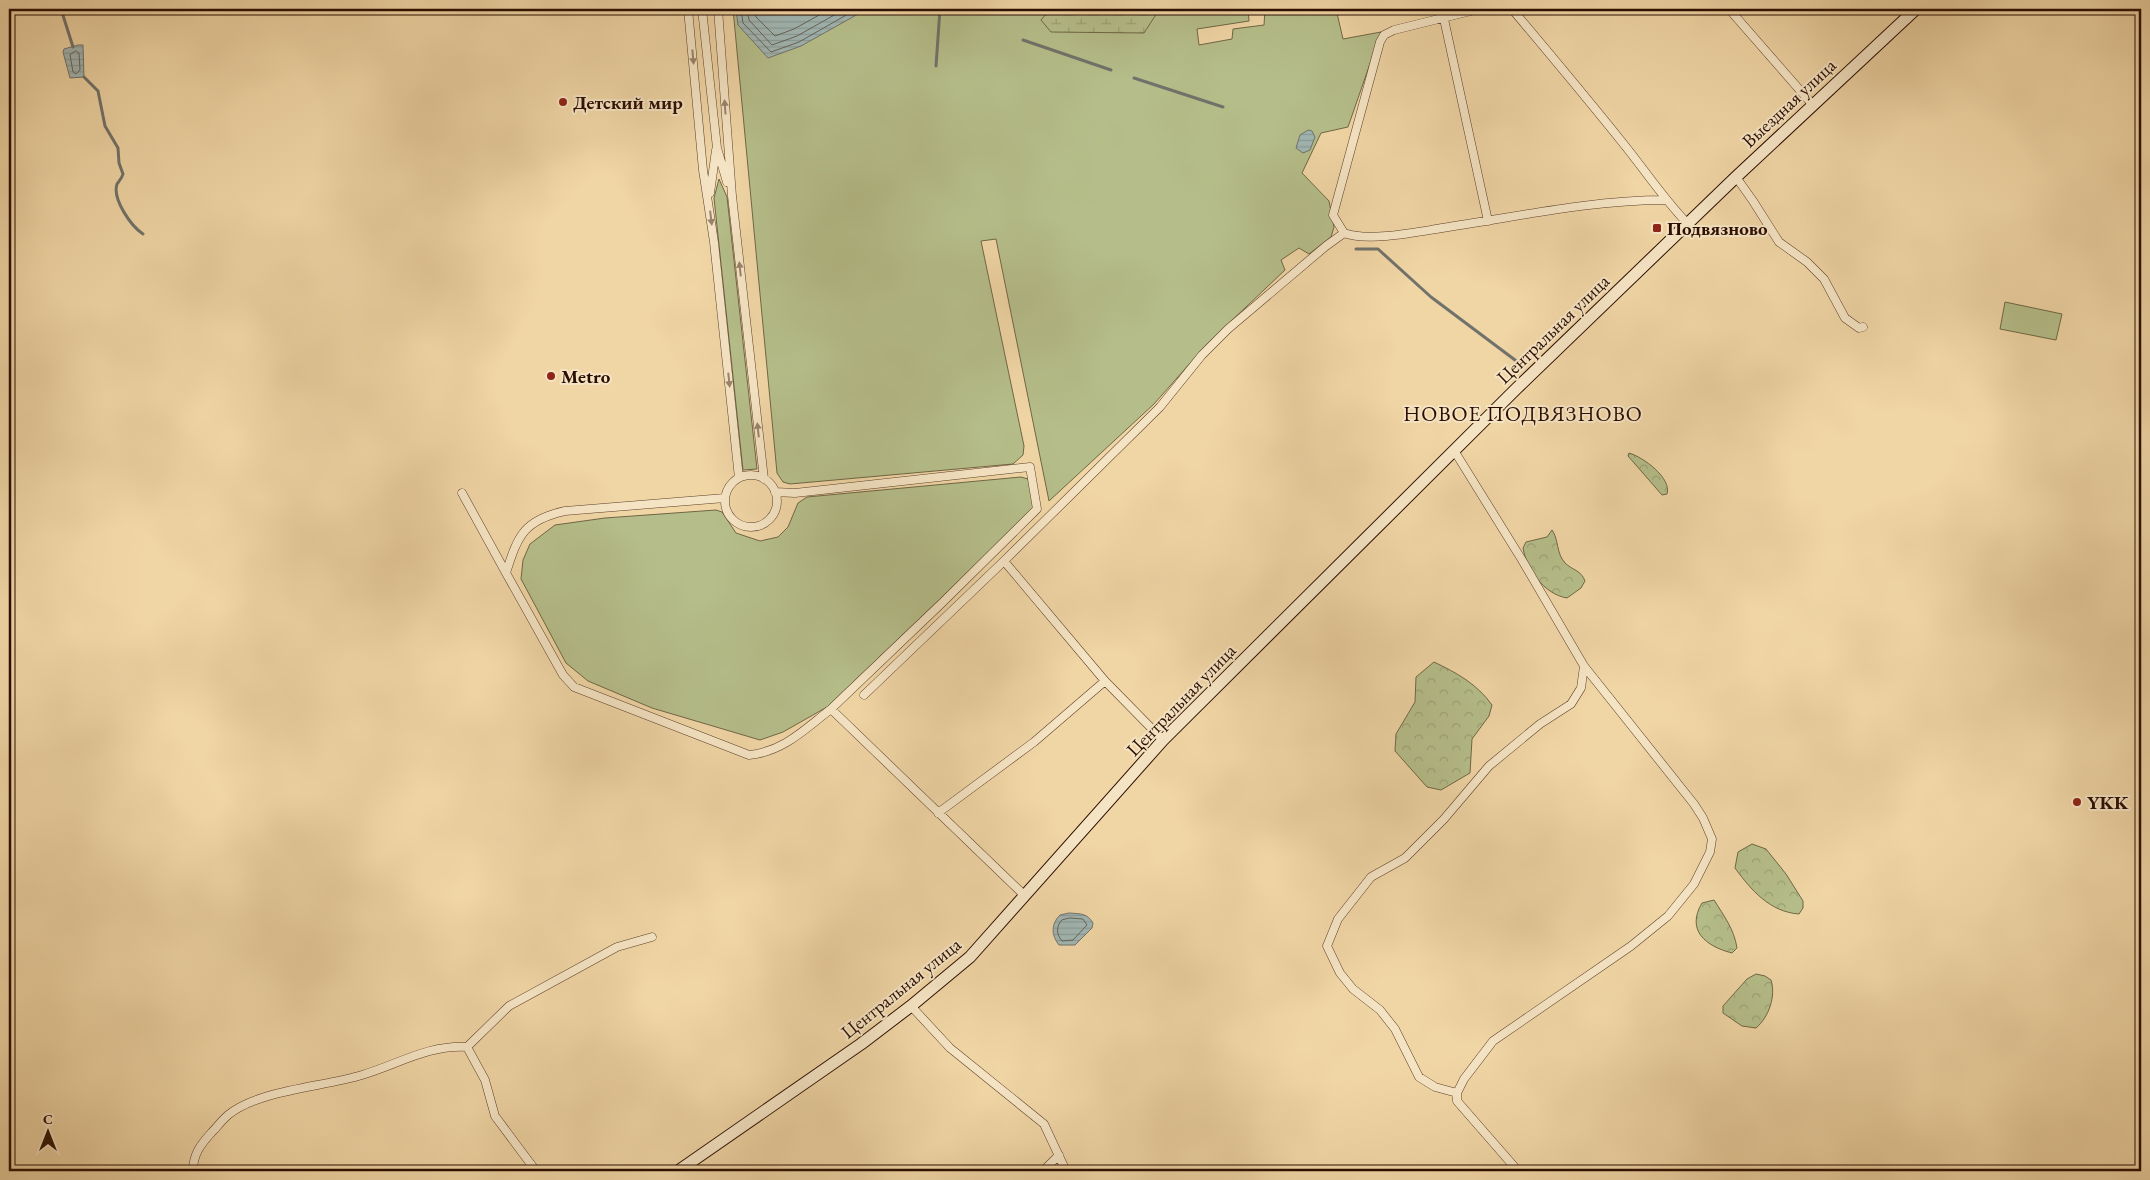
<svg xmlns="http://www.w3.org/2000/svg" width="2150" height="1180" viewBox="0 0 2150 1180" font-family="'EB Garamond',serif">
<defs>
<pattern id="forest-crowns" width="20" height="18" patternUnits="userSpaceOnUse" patternTransform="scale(1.25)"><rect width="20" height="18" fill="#b5be8a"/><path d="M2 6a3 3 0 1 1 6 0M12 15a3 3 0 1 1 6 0" fill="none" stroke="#9ca275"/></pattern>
<pattern id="wetland-marsh" width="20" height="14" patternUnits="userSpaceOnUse" patternTransform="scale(1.25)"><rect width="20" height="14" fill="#b5be8a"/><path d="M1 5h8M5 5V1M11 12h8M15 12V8" fill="none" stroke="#9ca275"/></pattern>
<pattern id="water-rules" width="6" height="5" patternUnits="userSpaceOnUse" patternTransform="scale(1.25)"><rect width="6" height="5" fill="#a0b6b3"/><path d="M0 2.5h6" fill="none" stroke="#8a9b98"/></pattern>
</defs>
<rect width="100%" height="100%" fill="#f0d5a5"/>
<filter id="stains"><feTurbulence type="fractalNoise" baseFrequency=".004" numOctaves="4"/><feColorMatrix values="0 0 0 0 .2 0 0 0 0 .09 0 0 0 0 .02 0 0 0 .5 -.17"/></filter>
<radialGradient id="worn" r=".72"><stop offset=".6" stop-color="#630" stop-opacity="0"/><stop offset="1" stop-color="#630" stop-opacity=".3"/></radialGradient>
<path fill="#b5be8a" stroke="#706645" d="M733 9H1248L1249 21 1197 29 1199 45 1232 39 1233 29 1264 25 1265 9H1336L1343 39 1381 32 1348 127 1321 133 1302 173 1329 201 1334 227 1331 237 1309 254 1299 248 1281 260 1285 270 1207 344 1154 404 1049 501 996 239 981 241 1024 446 1023 455 1013 464 790 484 783 482 777 473Z
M719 179 727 197 757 469 743 470 714 198Z
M2005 302 2062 314 2056 340 2000 329Z
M1021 477 1028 479 1035 507 1027 516 827 707 783 732 760 740 652 708 588 681 566 663 521 579 523 560 530 544 555 525 605 518 716 510 722 512 736 533 760 541 778 537 788 527 798 503 807 497Z"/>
<path fill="url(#forest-crowns)" stroke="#706645" d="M1629 453C1643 457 1672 478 1667 494L1662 495 1628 456Z
M1552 530C1559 540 1556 553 1565 563 1572 570 1581 570 1585 581L1581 588 1567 598C1544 594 1527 570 1523 548L1526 542 1547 537Z
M1434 662C1457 673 1477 684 1492 705L1489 716 1472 739 1470 773 1441 790 1427 787 1395 751 1396 734 1415 702 1416 677Z
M1752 844 1766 849 1786 874 1803 901V908L1799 914C1770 912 1751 890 1735 868L1738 852Z
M1714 900C1724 916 1734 929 1737 948L1732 953C1705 946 1686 930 1702 903Z
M1756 974 1765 976 1771 980C1776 996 1769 1017 1756 1028L1742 1026 1723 1013V1006L1747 979Z"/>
<path fill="url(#wetland-marsh)" stroke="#706645" d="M1050 9H1155L1157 13 1144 33 1051 32 1041 20Z"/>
<path fill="url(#water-rules)" stroke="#71726b" d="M736 9H867L801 46 768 58 738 25Z
M78 45H83L84 77 70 78 63 52 64 49Z
M1308 130 1312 131 1315 137 1310 150 1303 153 1296 148 1300 135Z
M1069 913C1081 914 1087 913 1093 923L1092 928 1075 945H1059C1051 935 1051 924 1060 915Z"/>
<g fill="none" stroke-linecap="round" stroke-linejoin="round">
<path stroke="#66625a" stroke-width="1" d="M741 9 743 23 771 52 799 42 857 9
M747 9 749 20 772 45 797 36 845 9
M755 9 756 17 775 36 794 29 830 9
M76 51 79 53 80 70 76 74 73 72 70 55Z
M1070 918 1083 919 1087 925 1073 940 1062 941C1056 934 1056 926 1062 920Z"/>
<path stroke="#71726b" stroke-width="3" d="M61 9 73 47
M1023 40 1111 70
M936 66 940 9
M84 77 98 91 105 126 118 148 119 163 123 174C122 178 119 181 117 184 112 199 131 226 143 234
M1134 78 1223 107
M1356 249H1378L1431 297 1519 363"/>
<g stroke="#5c3f29" stroke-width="9">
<path id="street" d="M688 9 703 170 714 242 739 478
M702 9 717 148 727 182
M718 9 732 196 764 479
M1479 9 1394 30 1384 35 1380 42 1333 215 1344 233C1368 242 1417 232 1442 228 1516 217 1591 200 1666 200
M1512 9C1549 53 1586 97 1622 142 1644 169 1663 198 1687 223
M1729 9 1812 104
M1444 19 1488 221
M1736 177 1753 201 1779 242 1807 262 1824 279 1845 318 1859 328 1863 327
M710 193 716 150
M1455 452 1522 560 1584 666 1694 804 1703 818 1712 839 1710 852 1694 884 1668 916 1631 946 1493 1041 1464 1079 1457 1093V1101L1518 1171
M725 501a26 26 0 1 1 52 0a26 26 0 1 1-52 0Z
M775 492 795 493 1030 467 1037 509 943 602 831 709
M462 493 506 573C518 535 524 520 565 511L725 498
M1004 561 1105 681 1163 740
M506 573 563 675 574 687 749 755C783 752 805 729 831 709L1025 896
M864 695 1004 561 1160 407 1202 355 1228 329 1326 246 1344 233
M938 813 1034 742 1105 681
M911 1006 950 1048 1044 1124 1066 1171
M1457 1093 1435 1087 1419 1077 1395 1029 1380 1010 1353 989 1340 973 1327 946 1338 919 1371 877 1405 858 1444 819 1489 766 1540 724 1571 704 1581 688 1584 666
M193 1171C193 1154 201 1144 212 1132 217 1127 222 1120 228 1115 258 1090 323 1087 362 1075 399 1064 427 1045 467 1047
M536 1171 495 1116 485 1080 467 1047 509 1006 617 947 652 937
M1043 1171 1059 1155"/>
</g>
<g stroke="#2b0d00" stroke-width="13">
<path id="secondary" d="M678 1171 861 1044 911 1006 970 957 1163 740 1516 389 1736 177 1916 9"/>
</g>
<use href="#street" stroke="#f5e4c4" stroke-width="8"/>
<use href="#secondary" stroke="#f5e4c4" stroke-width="11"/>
</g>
<defs><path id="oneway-solid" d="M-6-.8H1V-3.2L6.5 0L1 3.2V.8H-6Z" transform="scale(1.25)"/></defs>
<g fill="#9a836c">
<use href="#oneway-solid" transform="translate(693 57) rotate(85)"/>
<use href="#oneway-solid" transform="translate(725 107) rotate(-94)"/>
<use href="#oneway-solid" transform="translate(711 218) rotate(83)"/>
<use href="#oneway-solid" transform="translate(740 269) rotate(-96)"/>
<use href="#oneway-solid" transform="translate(729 380) rotate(84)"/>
<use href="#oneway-solid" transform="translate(758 430) rotate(-96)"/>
</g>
<g fill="#8f2418" stroke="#f5e4c4" stroke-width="2">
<circle cx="563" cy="102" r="5"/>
<rect x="1652" y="223" width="10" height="10" rx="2.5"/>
<circle cx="551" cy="376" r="5"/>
<circle cx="2077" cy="802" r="5"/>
</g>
<g text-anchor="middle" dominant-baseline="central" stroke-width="4" stroke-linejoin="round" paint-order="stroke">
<g font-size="19" font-weight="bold" fill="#2b0d00" stroke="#f5e4c4" text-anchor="start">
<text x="573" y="102">Детский мир</text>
<text x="1667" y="228">Подвязново</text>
<text x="561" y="376">Metro</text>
<text x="2087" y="802">YKK</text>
</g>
<g font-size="19" fill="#2b0d00" stroke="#f5e4c4">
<text transform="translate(1789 103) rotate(-43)">Выездная улица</text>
<text transform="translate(1553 329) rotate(-44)">Центральная улица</text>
<text transform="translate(1181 700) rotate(-46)">Центральная улица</text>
<text transform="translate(901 988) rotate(-39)">Центральная улица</text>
</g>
<g font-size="21" letter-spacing="1" fill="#2b0d00" stroke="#f5e4c4">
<text x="1523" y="413">НОВОЕ ПОДВЯЗНОВО</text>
</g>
</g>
<rect width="2150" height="1180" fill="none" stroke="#f0d5a5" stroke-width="30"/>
<rect x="10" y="10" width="2130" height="1160" fill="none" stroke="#2b0d00" stroke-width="2.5"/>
<rect x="15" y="15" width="2120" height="1150" fill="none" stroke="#2b0d00"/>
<g transform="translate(48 1132)" stroke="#f5e4c4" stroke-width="4" paint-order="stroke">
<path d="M0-4L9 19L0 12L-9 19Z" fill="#2b0d00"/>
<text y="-8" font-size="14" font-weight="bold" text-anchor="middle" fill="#2b0d00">С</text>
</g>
<rect width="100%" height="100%" filter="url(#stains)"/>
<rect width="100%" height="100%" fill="url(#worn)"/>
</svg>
